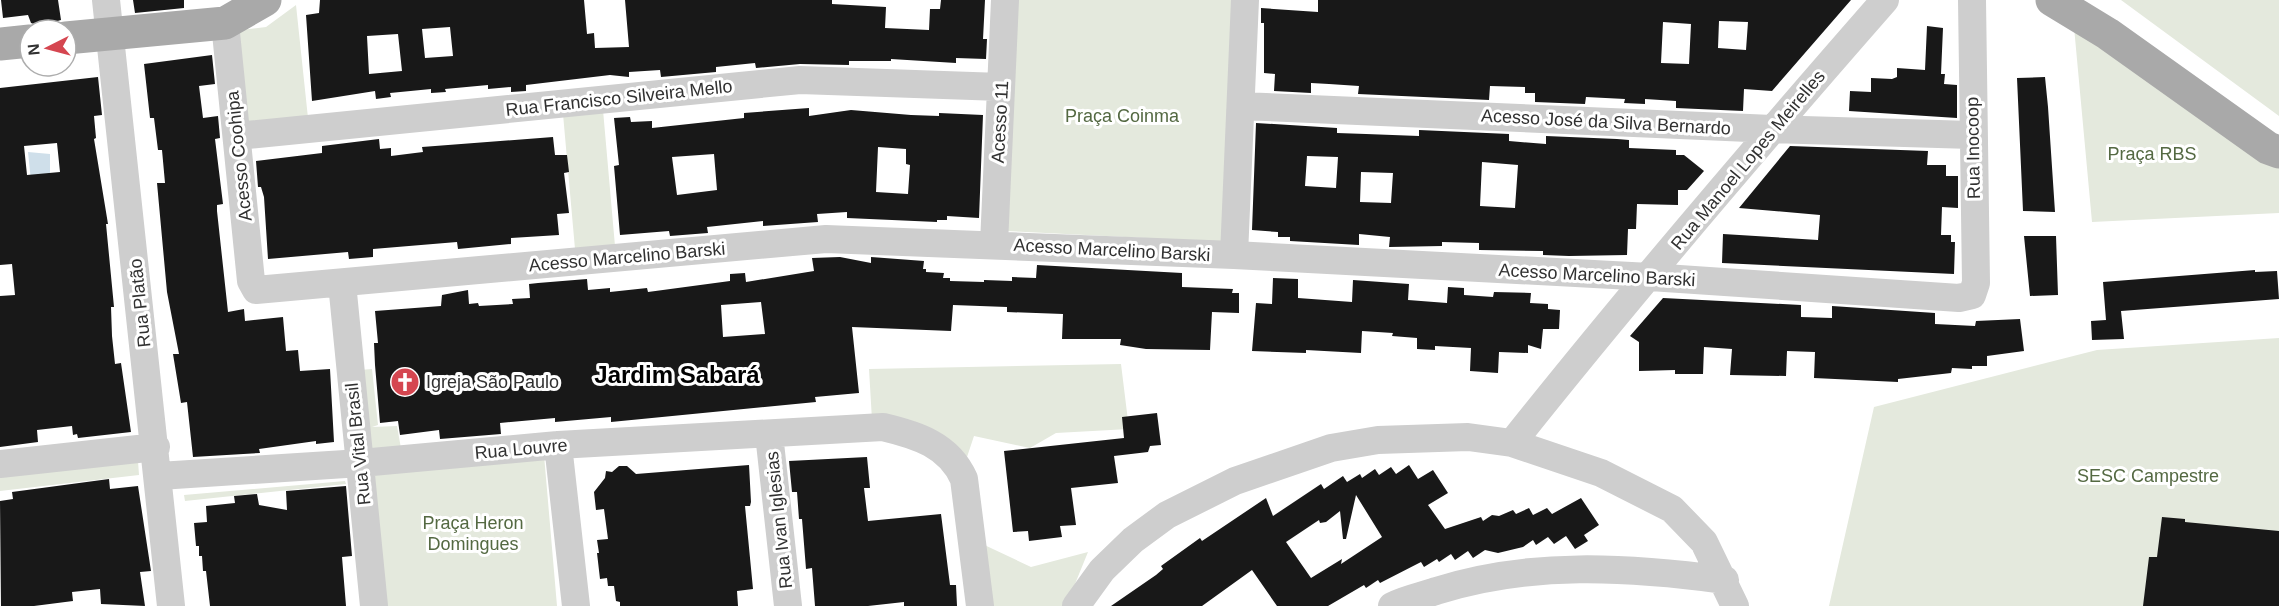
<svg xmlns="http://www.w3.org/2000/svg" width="2279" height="606" viewBox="0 0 2279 606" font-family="Helvetica,sans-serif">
<rect width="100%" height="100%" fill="#fff"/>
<path fill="#e4e9dd" d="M1018 0H1237L1225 242 1006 231Z
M2121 0H2279V116Z
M296 5 308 118 242 125 232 31 266 27Z
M2074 27 2279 160V213L2092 222Z
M603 110 615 246 575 249 563 114Z
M2279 338V606H1829L1874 407 2097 350Z
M1121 364 1129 429 1056 433 1030 448 974 436 966 460 872 420 869 369Z
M372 369 378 425 372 427 397 426 402 454 369 457 360 370Z
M544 455 557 606H383L371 470Z
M138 461 139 475 0 491V477Z
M345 481 346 484 185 501 184 495Z
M978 542 1031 567 1088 552 1066 606H987Z"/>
<path fill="#cfdfea" d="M28 152 50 154V179L31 181Z"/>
<path fill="#181818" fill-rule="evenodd" d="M1 0H58L61 20 40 26 31 23 28 15 3 18Z
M133 0H184V8L135 13Z
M320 0H584L587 34 594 33 595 48 629 47 625 0H832V4L886 7 885 28 929 30 930 9H940L941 0H985L983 39H987L986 59 956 58V63L891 59V61H849V65L800 64 756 68 755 63 716 67V72L661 77 660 70 629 72V77L610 75 526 85V91L511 92V87L488 89V85L445 89 446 92 431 93V89L390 93 391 97 376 99 375 91 312 101 306 15 319 13ZM450 27 453 56 425 58 422 29ZM398 34 402 71 369 74 367 36Z
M1318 0H1851L1772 91 1744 89 1743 111 1676 108V101L1645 99V104L1624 103 1625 99 1586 97 1585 104 1535 102V93H1525V87L1490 86 1489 100 1358 94 1359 86 1329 84 1311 83V93L1274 91 1275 74 1264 73V23H1261V8L1318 12ZM1719 21 1748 22 1746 50 1718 48ZM1663 22 1691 24 1689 64 1661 63Z
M1927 26 1943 28 1941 74H1945L1944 84 1957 85V118L1849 111 1850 91 1871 92V78L1892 79 1897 77V68L1925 70Z
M212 55 215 84 199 86 203 118 218 116 220 138 215 139 223 204 217 205V211L228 312 244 309 245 321 283 317 286 351 298 350 300 371 330 369 334 442 316 444V441L259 449 260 453 193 457 187 402 181 403 173 354H179L167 292 157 183H165L162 150H158L154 118H150L144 64Z
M98 77 102 115 94 116 96 138 94 139 108 224H106L114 307H111L112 336 115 364 121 363 131 432 78 438 77 434 73 435 72 426 37 430 38 442 0 447V296L15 295 12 264 0 265V88ZM57 143 60 172 27 175 24 146Z
M2045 77 2048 107 2055 212 2023 211 2017 78Z
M809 108V116L851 110 911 115 939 116V113L983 115 979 218 947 216V220H937V222L847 218V212L817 214 818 222 763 226V221L707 227 708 233 670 236 669 231 620 235 614 166 619 165 614 118 630 117 631 122 652 121V128L744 118V113ZM878 147 906 149V164L910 165 908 194 876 192ZM714 154 717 190 677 195 672 157Z
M1256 123 1337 128V133L1366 134 1419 136V130L1509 134V141L1546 144V136L1617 139 1629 140V148L1676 150V155H1684L1704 171 1687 190H1678V205L1637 204 1636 229H1628L1627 255 1569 256 1543 255V251L1479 250V243L1442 242V246L1389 247 1390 237 1359 234V245L1290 241V237H1278V232L1252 230ZM1307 156 1338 157 1336 188 1305 186ZM1482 162 1518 165 1515 208 1480 206ZM1361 172 1393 173 1391 203 1360 202Z
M553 137 555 155H567L569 172 564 173 569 213 557 214 559 235 511 238V244L458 249 457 242 373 249V257L349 259 348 252 268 259 264 197 261 187H258L256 161 322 153V146L379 139 380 149 391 148V156L423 152 422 147Z
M1790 146 1928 151 1927 165H1946V176H1958V208L1942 207 1941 235H1951V242H1955L1954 274 1722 263 1723 234 1818 240 1820 215 1739 208Z
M2024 236H2056L2058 295 2030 296Z
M840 257 871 263V257L924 261 923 269H926V272L944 273 943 278H950V281L984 282V280L1012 281V277L1036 278 1037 265 1182 273V287L1233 289 1232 293H1239V313L1212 312 1210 350 1146 349 1120 345 1121 339H1062L1063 314 1007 312V307L953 305 951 331 852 327 859 393 815 397 816 402 611 422V417L555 422V418L500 423 501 434 440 439 439 430 400 435 398 421 380 423 375 365 374 343H378L375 311 441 306 442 295 468 290 469 304 478 303 479 306 513 304 512 299 530 298 529 284 538 283 587 279 588 290 610 288V292L647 288 648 292 730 281V274L745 273 746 282 814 271 812 258ZM761 302 765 334 723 337 721 305Z
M2255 270V272L2277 271 2279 299 2121 311 2124 339 2092 340 2091 321 2106 320 2103 282Z
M1273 278 1298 279V298L1352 302 1353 280 1409 284 1408 300 1447 303 1448 287 1464 288V295L1493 297 1494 292 1531 293 1530 303 1548 304V309L1560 310 1559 329H1543L1541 349 1528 345V353L1499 352 1498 373 1470 371 1471 348 1435 346V350L1417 349V338L1392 336 1393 333 1362 331 1361 353 1306 350V353L1252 351 1256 303 1272 304Z
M1663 298 1801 305V317L1832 318V306L1935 313V324L1975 326 1976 321 2020 319 2024 351 1987 356V366H1972V369L1952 368 1951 373 1898 379V382L1814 378 1815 352 1787 351 1786 376 1730 375 1732 349 1704 347 1703 374H1675V370L1639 371V342L1630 336Z
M1157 413 1161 445 1150 446 1148 452 1114 456 1118 483 1071 488 1076 525 1060 526 1062 537 1029 541 1028 531 1013 532 1004 451 1124 438 1122 417Z
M867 457 870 488H864L868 521 941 514 950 585H956L957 606H904V602L868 606H815L812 568 806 569 802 519H799L797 492H792L789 461Z
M749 465 751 502 750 506H745L753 589 737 591 738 606H620V602L616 601 614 586H608L607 578 600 579 597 553H599L597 540 608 539 604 509 596 510 594 492 605 478 606 471 612 472 619 466H627L636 474Z
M1409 465 1418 479 1433 470 1448 493 1428 505 1445 529 1481 517 1483 521 1492 515 1499 516 1513 510 1516 514 1529 508 1533 515 1547 508 1552 514 1581 498 1599 525 1584 535 1588 541 1575 549 1566 536 1554 544 1548 537 1536 545 1533 540 1523 547 1498 553 1485 550 1473 558 1468 551 1455 560 1451 554 1439 562 1437 559 1424 567 1421 562 1380 583 1378 580 1366 588 1364 585 1328 606H1277L1252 570 1202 606H1111L1156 575 1163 569 1161 566 1200 538 1202 541 1266 498 1273 516 1321 484 1324 489 1343 476 1347 482 1360 474 1362 478 1375 469 1379 475 1391 467 1396 474ZM1356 495 1382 537 1341 564 1342 559 1311 578 1286 542 1319 520 1320 523 1326 522 1340 511 1343 539H1346Z
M109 479 110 489 138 486 151 571 140 572 145 606 101 604 100 589 72 592 73 601 34 606H1L0 501 13 499 12 492Z
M346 486 352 556 342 557 346 606H210L206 571H203L202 556H199V546H196L194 523 207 522 206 506 235 503 234 496 257 494 259 505 287 510 286 491Z
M2162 517 2185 519V522L2279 531V606H2143L2149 557H2157Z"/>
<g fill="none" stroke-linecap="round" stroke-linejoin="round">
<path stroke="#cecece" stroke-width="28" d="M106 0 171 606
M225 23 251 281 256 290 826 239 1234 255 1650 277 1959 298 1972 295 1976 283 1972 0
M1241 106 1772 129 1972 135
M237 136 800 80 1001 87
M994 244 1005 0
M1234 255 1245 0
M342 283 374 606
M769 434 788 606
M1512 443C1632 292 1758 145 1885 0
M558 445 576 606
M0 464 156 447
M159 476 361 463 558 445 883 427C917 435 949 445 964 479L980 606
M1076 606 1102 570 1133 540 1167 515 1235 481 1331 448 1378 440 1468 437 1512 443 1601 473 1672 509 1704 542 1735 606
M1392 606C1405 599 1422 596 1436 591 1530 561 1628 567 1725 580"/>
<path stroke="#a9a9a9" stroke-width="33" d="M2052 0 2108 34 2268 148 2279 152
M66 38 225 23 265 0
M0 44 30 41"/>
</g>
<defs>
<g id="church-disc" transform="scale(1.5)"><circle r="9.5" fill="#d54650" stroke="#fff"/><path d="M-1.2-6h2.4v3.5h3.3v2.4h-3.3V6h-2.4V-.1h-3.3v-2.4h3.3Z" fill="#fff"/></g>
</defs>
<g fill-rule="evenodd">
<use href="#church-disc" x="405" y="382"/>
</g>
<g text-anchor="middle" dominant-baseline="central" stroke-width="6" stroke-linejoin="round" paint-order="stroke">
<g font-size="18" fill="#313131" stroke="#fff">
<text transform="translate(619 98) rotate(-6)">Rua Francisco Silveira Mello</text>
<text transform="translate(1000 122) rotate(-87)">Acesso 11</text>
<text transform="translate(1606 122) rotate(3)">Acesso José da Silva Bernardo</text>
<text transform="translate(1973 148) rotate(-91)">Rua Inocoop</text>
<text transform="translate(239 156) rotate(-96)">Acesso Coohipa</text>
<text transform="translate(1748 160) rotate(-50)">Rua Manoel Lopes Meirelles</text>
<text transform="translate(1112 250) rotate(3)">Acesso Marcelino Barski</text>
<text transform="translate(627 257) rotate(-5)">Acesso Marcelino Barski</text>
<text transform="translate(1597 275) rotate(3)">Acesso Marcelino Barski</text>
<text transform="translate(140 303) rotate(-96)">Rua Platão</text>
<text transform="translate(358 444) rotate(-96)">Rua Vital Brasil</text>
<text transform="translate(521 449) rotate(-5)">Rua Louvre</text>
<text transform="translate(779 520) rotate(-96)">Rua Ivan Iglesias</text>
</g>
<g font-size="18" fill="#546942" stroke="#fff">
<text x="1122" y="116">Praça Coinma</text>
<text x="2152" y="154">Praça RBS</text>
<text x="2148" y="476">SESC Campestre</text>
<text x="473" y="523">Praça Heron<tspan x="473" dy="21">Domingues</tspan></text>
</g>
<g font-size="18" fill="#313131" stroke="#fff" text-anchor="start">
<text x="426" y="382">Igreja São Paulo</text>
</g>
<g font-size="24" font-weight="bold" fill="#000" stroke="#fff">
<text x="677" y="374">Jardim Sabará</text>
</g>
</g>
<g transform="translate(48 48) rotate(264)"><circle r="28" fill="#ffffff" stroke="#adadad" stroke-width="1.5"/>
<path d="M0-4.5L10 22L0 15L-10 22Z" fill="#d54650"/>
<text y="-9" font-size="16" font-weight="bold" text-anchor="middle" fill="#313131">N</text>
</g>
</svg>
